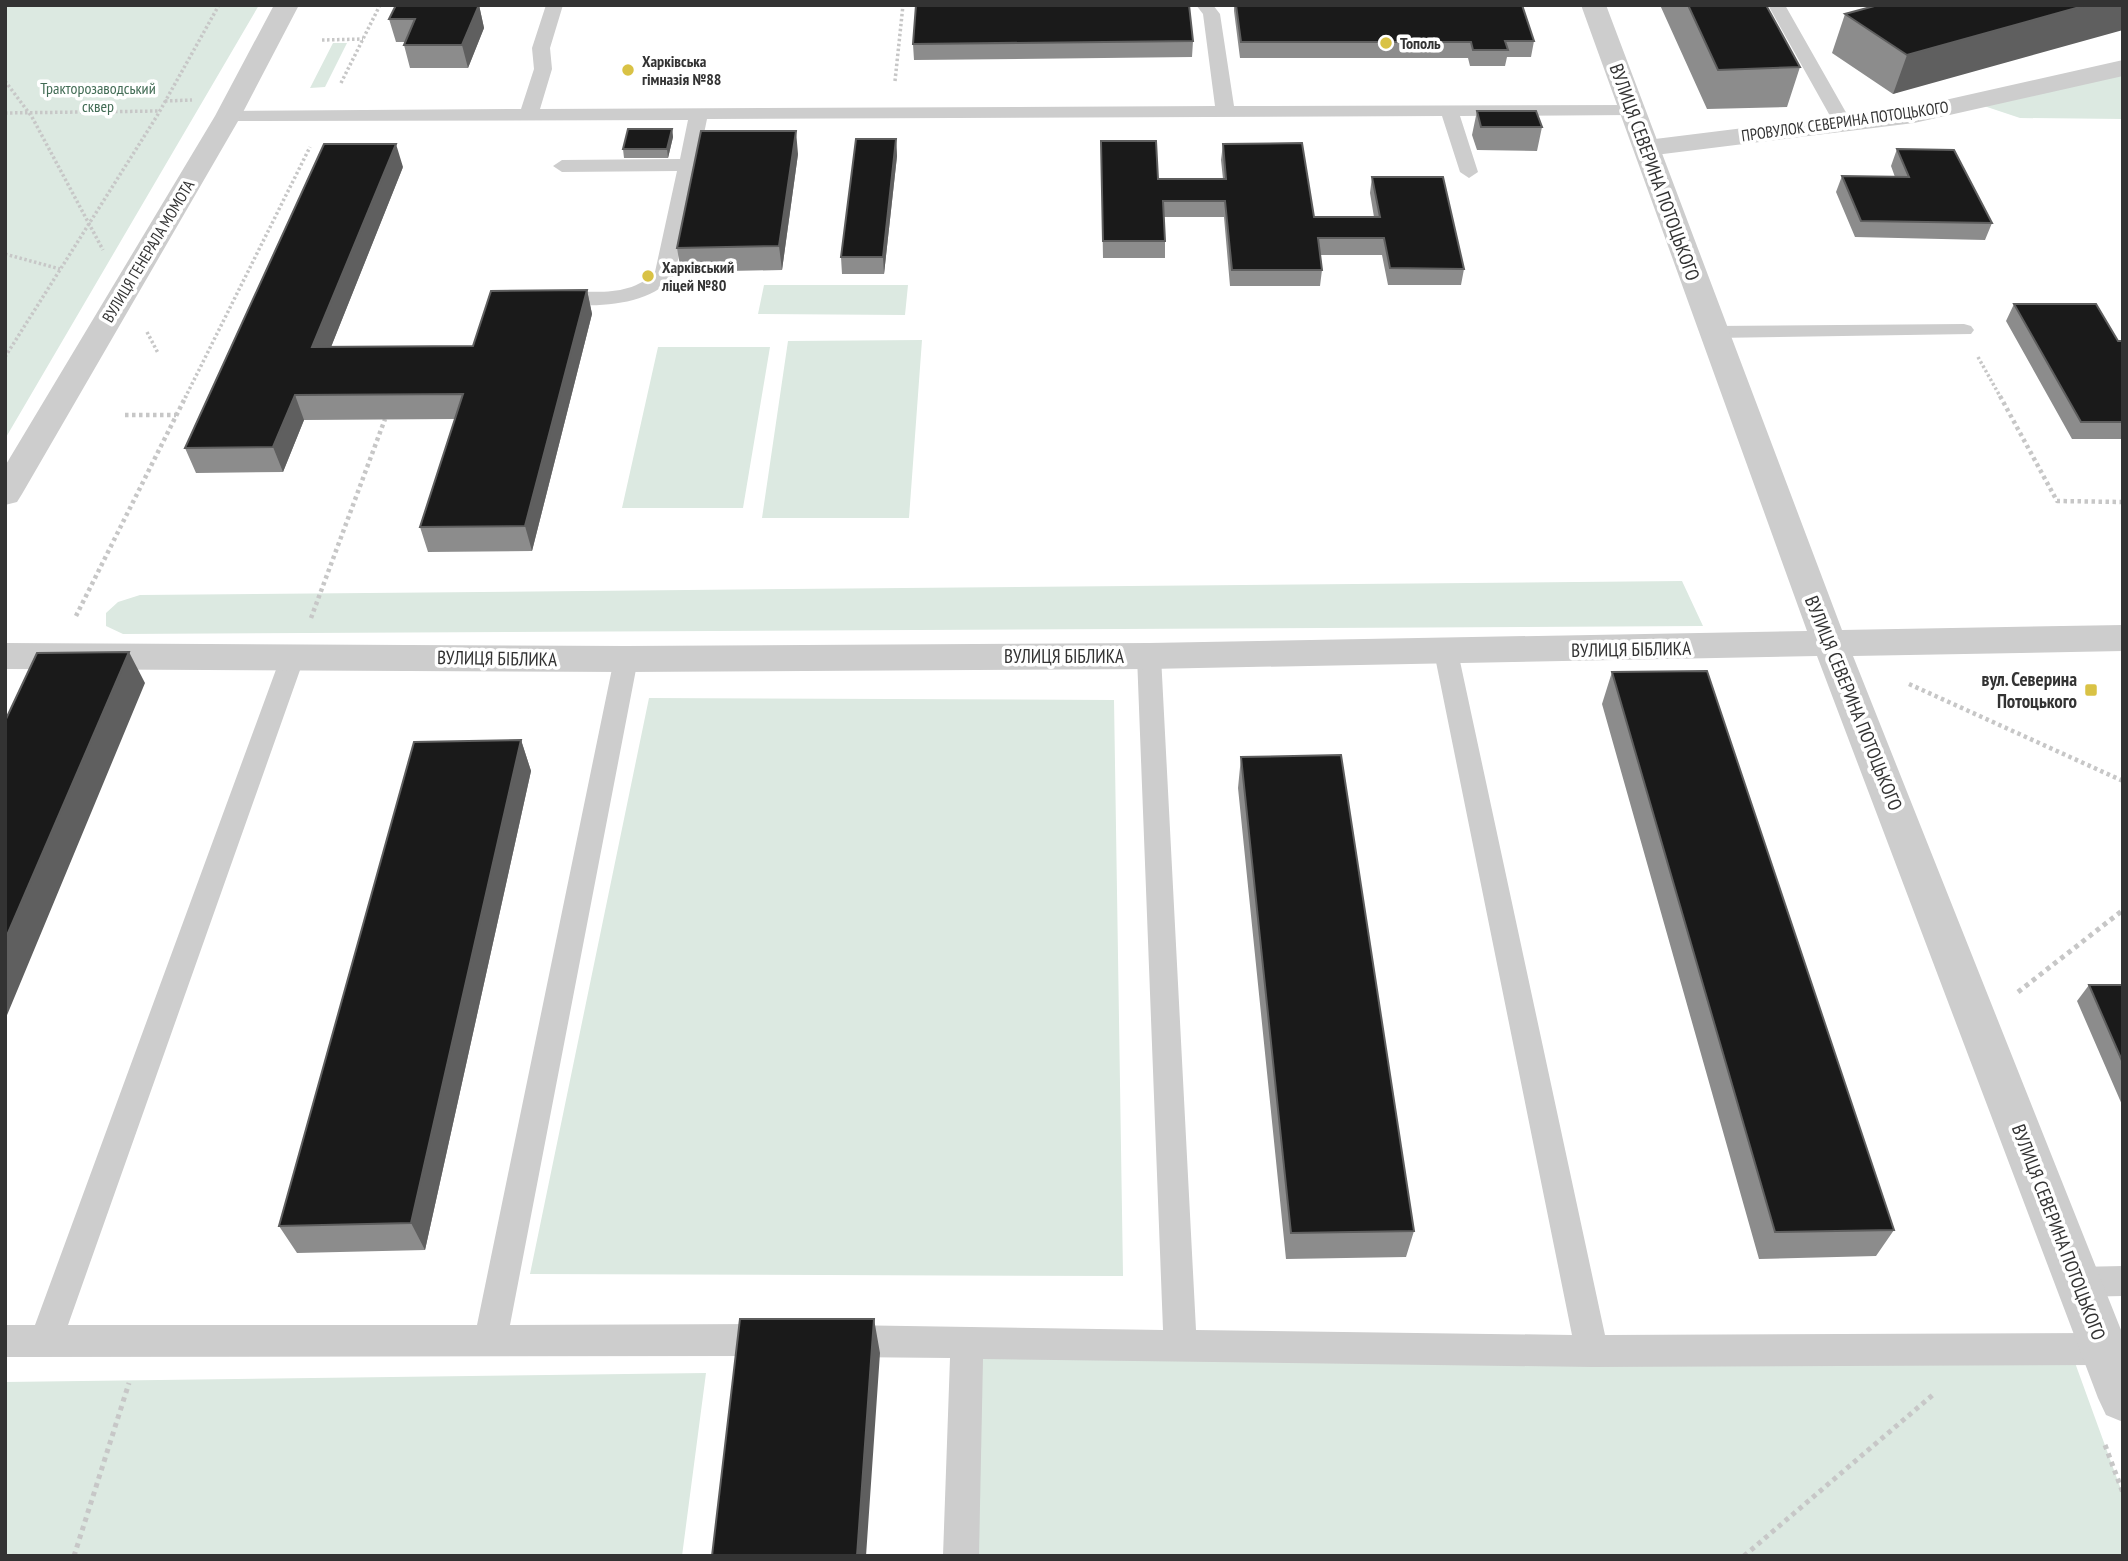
<svg xmlns="http://www.w3.org/2000/svg" width="2128" height="1561" viewBox="0 0 2128 1561" font-family="'PT Sans Narrow',sans-serif">
<rect width="100%" height="100%" fill="#fff"/>
<path fill="#dce9e1" d="M5 5H259L5 439Z
M333 43H347L325 87 310 88Z
M2123 68V119L2020 118 1972 102Z
M764 285H908L905 315 758 314Z
M922 340 909 518H762L788 341Z
M658 347H770L743 508H622Z
M1682 581 1703 626 123 634 106 626V613L118 602 140 595Z
M649 698 1114 700 1123 1276 530 1274Z
M967 1341 2070 1349 2123 1495V1556H962Z
M706 1373 682 1556H5V1382Z"/>
<g fill="none" stroke-linecap="round" stroke-linejoin="round">
<path stroke="#c7c7c7" stroke-width="3.5" stroke-dasharray="2.5 2.5" stroke-linecap="butt" d="M322 40 363 39
M5 81 32 117 103 250
M895 81 903 5
M341 83 380 5
M165 101 192 100
M5 113 159 111
M5 254 60 269
M147 332 158 353
M5 357 157 116 219 5
M1978 357 2001 398
M185 398 310 147"/>
<path stroke="#c7c7c7" stroke-width="4.5" stroke-dasharray="3.5 3.5" stroke-linecap="butt" d="M2000 396 2057 501 2123 502
M125 415H176
M76 616 186 396
M311 618 385 419
M1909 684 2123 781"/>
<path stroke="#c7c7c7" stroke-width="5" stroke-dasharray="4.5 4.5" stroke-linecap="butt" d="M2018 992 2123 910
M2105 1445 2123 1493
M74 1556 129 1383
M1744 1556 1935 1393"/>
<path fill="#cdcdcd" fill-rule="evenodd" d="M546 5H563L550 48 552 69 540 109 1215 106 1203 14 1196 5H1213L1220 14 1234 106 1632 105 1641 110 1632 115 1460 116 1478 172 1469 178 1460 172 1442 116 707 119 675 274C651 308 584 310 547 300L544 296 547 292 554 290C588 291 629 299 655 272L677 171 562 172 553 166 562 160 680 159 688 120 228 121 219 116 228 111 521 109 534 69 532 48Z
M1768 5H1785L1852 123 1849 127H1837L1834 123Z
M1964 324 1971 326 1974 330 1971 334 1714 338 1707 336 1704 332 1707 328 1714 326Z
M1446 643 1455 646 1458 652 1605 1335 2104 1333 2116 1338 2121 1349 2116 1360 2104 1365 1592 1367 983 1359 979 1556H943L950 1358 843 1357 831 1352 827 1341 831 1330 843 1325 1163 1330 1137 656 1140 650 1149 647 1158 650 1161 656 1196 1330 1572 1335 1434 652 1437 646Z
M293 647 302 650 305 656 68 1325H477L614 659 617 653 626 650 635 653 638 659 510 1325 773 1324 785 1329 789 1340 785 1351 773 1356 5 1357V1325H35L281 656 284 650Z
M2123 1266V1296L2077 1297 2066 1293 2061 1282 2066 1271 2077 1267Z"/>
<path fill="#cdcdcd" fill-rule="evenodd" d="M274 5H299L241 116 22 494 17 502 5 505V466L215 116Z
M2123 60V76L1914 123 1647 156 1637 154 1633 148 1637 142 1647 140 1914 107Z"/>
<path fill="#cdcdcd" fill-rule="evenodd" d="M1581 5H1606L1842 630 2123 625V651L1853 656 2123 1335V1422L2106 1415 2098 1398 1817 656 1149 669 626 672 5 669V643L626 646 1149 643 1807 631Z"/>
</g>
<path fill="#8c8c8c" d="M479 5 484 28 468 68H410L404 45 405 42H396L389 19Z
M1234 5H1522L1534 41 1531 57H1507L1505 66H1470L1468 58H1240L1234 11Z
M1660 5H1766L1800 67 1787 107 1707 109Z
M2123 5 1893 94 1832 53 1845 14Z
M1193 41 1192 57 914 60 913 44Z
M1477 111 1542 127 1537 151 1477 150 1472 135Z
M672 129 673 137 668 158H624L623 149Z
M896 139 897 156 884 274H842L841 257Z
M1101 141 1158 179H1223L1221 160 1223 144 1314 217H1374L1370 193 1372 177 1464 269 1461 285H1388L1382 255H1320L1322 270 1320 286H1230L1224 217H1164L1165 241V258H1103Z
M1897 149 1992 223 1985 240 1855 237 1836 192 1842 176 1895 177 1891 166Z
M798 154 782 270 681 272 677 248Z
M403 167 331 347 473 346 587 290 592 314 532 551 428 552 420 527 455 419 304 420 283 472 196 473 185 448Z
M2014 304 2118 341H2123V439H2072L2006 321Z
M1612 672 1894 1230 1876 1256 1759 1259 1602 704Z
M521 740 531 771 425 1250 297 1253 279 1226Z
M1241 757 1414 1231 1406 1257 1286 1259 1238 788Z
M2089 985H2123V1107L2077 1001Z"/>
<path fill="#5f5f5f" d="M479 5 484 28 468 68 462 45Z
M2087 5H2123V30L1893 94 1907 55Z
M672 129 673 137 668 158 667 149Z
M796 131 798 154 782 270 779 246Z
M896 139 897 156 884 274 883 257Z
M396 144 403 167 321 372 312 347Z
M587 290 592 314 532 551 525 526Z
M295 395 304 420 283 472 273 447Z
M129 652 145 683 5 1020V940Z
M521 740 531 771 425 1250 411 1223Z
M874 1319 880 1353 866 1556H857Z"/>
<path fill="#1a1a1a" stroke="#5f5f5f" stroke-width="2" d="M396 5H479L462 45H404L415 19H389Z
M916 5H1189L1193 41 913 44Z
M1236 5H1522L1534 41H1505L1508 50H1473L1471 42H1241Z
M1688 5H1766L1800 67 1718 70Z
M1878 5H2087L1907 55 1845 14Z
M1477 111H1536L1542 127H1481Z
M628 129H672L667 149H623Z
M701 131H796L779 246 677 248Z
M856 139H896L883 257H841Z
M1101 141H1156L1158 179H1226L1223 144 1302 143 1314 217H1380L1372 177H1443L1464 269 1390 268 1384 238H1318L1322 270H1232L1225 201H1163L1165 241H1103Z
M324 144H396L312 347 473 346 491 291 587 290 525 526 420 527 463 394 295 395 273 447 185 448Z
M1897 149 1954 150 1992 223 1861 221 1842 176 1909 177Z
M2014 304H2096L2118 341H2123V422H2081Z
M129 652 5 940V721L37 653Z
M1707 671 1894 1230 1775 1232 1612 672Z
M521 740 411 1223 279 1226 414 742Z
M1341 755 1414 1231 1291 1233 1241 757Z
M2089 985H2123V1063Z
M740 1319H874L857 1556H712Z"/>
<g fill="#d9c245" stroke="#fff" stroke-width="2.5">
<circle cx="1386" cy="43" r="7"/>
<circle cx="628" cy="70" r="7"/>
<circle cx="648" cy="276" r="7"/>
<rect x="2084" y="683" width="14" height="14" rx="3.5"/>
</g>
<g text-anchor="middle" dominant-baseline="central" stroke-width="7" stroke-linejoin="round" paint-order="stroke">
<g font-size="16" font-weight="bold" fill="#333" stroke="#fff" text-anchor="start">
<text x="1400" y="43">Тополь</text>
<text x="642" y="61">Харківська<tspan x="642" dy="18">гімназія №88</tspan></text>
<text x="662" y="267">Харківський<tspan x="662" dy="18">ліцей №80</tspan></text>
</g>
<g font-size="16" fill="#426c55" stroke="#fff">
<text x="98" y="88">Тракторозаводський<tspan x="98" dy="18">сквер</tspan></text>
</g>
<g font-size="16" fill="#333" stroke="#fff">
<text transform="translate(1845 121) rotate(-8)">ПРОВУЛОК СЕВЕРИНА ПОТОЦЬКОГО</text>
<text transform="translate(148 251) rotate(-59)">ВУЛИЦЯ ГЕНЕРАЛА МОМОТА</text>
</g>
<g font-size="19" fill="#333" stroke="#fff">
<text transform="translate(1655 172) rotate(70)">ВУЛИЦЯ СЕВЕРИНА ПОТОЦЬКОГО</text>
<text transform="translate(1631 649) rotate(-1)">ВУЛИЦЯ БІБЛИКА</text>
<text x="1064" y="656">ВУЛИЦЯ БІБЛИКА</text>
<text transform="translate(497 658) rotate(1)">ВУЛИЦЯ БІБЛИКА</text>
<text transform="translate(1854 703) rotate(68)">ВУЛИЦЯ СЕВЕРИНА ПОТОЦЬКОГО</text>
<text transform="translate(2059 1232) rotate(69)">ВУЛИЦЯ СЕВЕРИНА ПОТОЦЬКОГО</text>
</g>
<g font-size="19" font-weight="bold" fill="#333" stroke="#fff" text-anchor="end">
<text x="2077" y="679">вул. Северина<tspan x="2077" dy="22">Потоцького</tspan></text>
</g>
</g>
<rect width="2128" height="1561" fill="none" stroke="#333333" stroke-width="14"/>
</svg>
